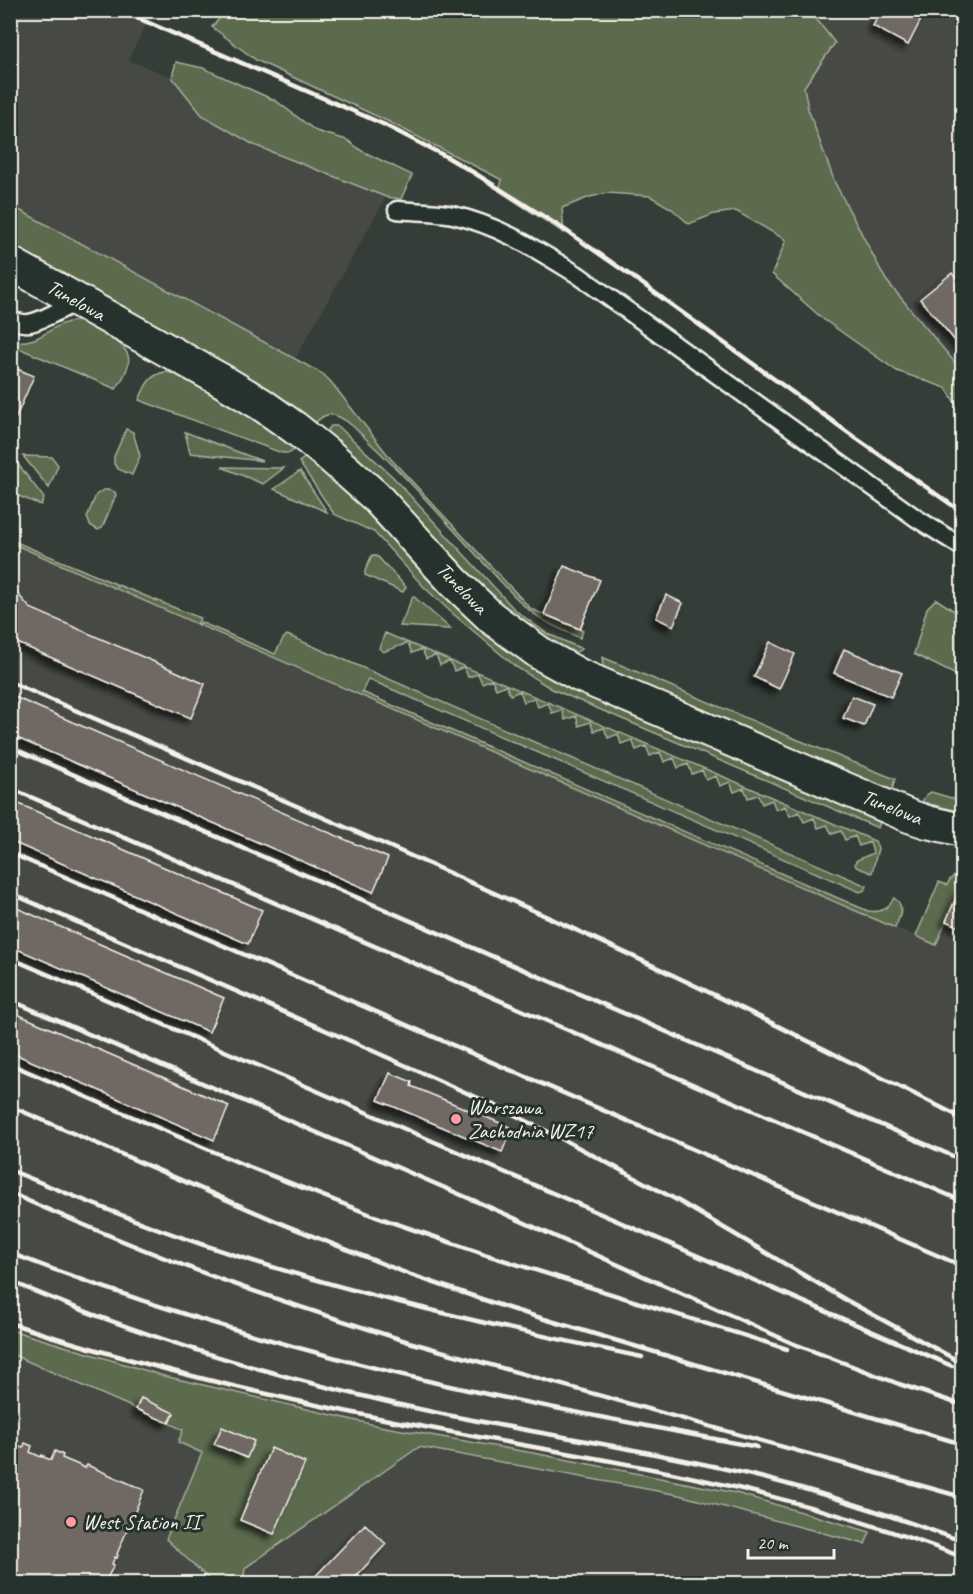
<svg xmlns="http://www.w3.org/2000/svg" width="973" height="1594" viewBox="0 0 973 1594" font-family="Caveat,sans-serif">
<defs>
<filter id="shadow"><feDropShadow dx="-5.5" dy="5.5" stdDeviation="3" flood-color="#0009"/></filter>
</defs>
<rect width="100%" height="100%" fill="#353d38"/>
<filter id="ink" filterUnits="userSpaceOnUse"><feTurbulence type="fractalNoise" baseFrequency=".0167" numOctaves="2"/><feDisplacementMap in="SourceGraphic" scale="12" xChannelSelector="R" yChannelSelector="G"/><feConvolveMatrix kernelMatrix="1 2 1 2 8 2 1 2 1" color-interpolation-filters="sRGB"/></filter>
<g filter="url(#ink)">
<path fill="#474a45" d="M10 11H153L128 60 172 77 202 115 254 145 386 197 295 359 11 205Z
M810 11H962V371L886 280 835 183 808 108 804 87 835 43Z
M10 543 936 945 962 884V1583H243L245 1568 417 1448 217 1583H11Z"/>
<path fill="#5b6b4e" stroke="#a8ae9b" stroke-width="1.5" d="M227 10 810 11 835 43 804 87 808 109 835 183 886 280 962 371V414L946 388 897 371 823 319 772 274 786 240 736 211 714 214 689 224 672 209 650 196 607 193 590 197 562 208 564 233 499 191 502 180 387 121 256 60 212 27Z
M176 62 203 68 276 101 316 131 347 140 362 151 412 175 401 199 386 197 254 145 202 115 172 77Z
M10 205 323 374 331 382 391 459 531 609 583 631 580 638C559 629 539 620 522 604 471 552 424 493 370 443 361 434 348 419 334 415 326 413 320 418 314 424L196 349 192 344 189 345 45 265 44 262 41 260 37 261 11 246Z
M75 321C85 322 93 327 102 332 133 350 136 359 116 389L11 345V341C44 345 49 323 75 321Z
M165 372C179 373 191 382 203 389 235 407 266 426 295 449L290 453H282L139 400C145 386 149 375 165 372Z
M331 426H336L339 427 393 477 515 610 546 633 582 649C571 657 561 648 551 643V639L547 637 545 638 511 613 476 582 386 486 341 445V442L338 440H335L326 432Z
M126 429 133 432 140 456 132 475 118 469 114 464V457Z
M185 432 262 461 190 453Z
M11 455 44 498 41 505 11 493Z
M23 456 52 457 58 465 49 488Z
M306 457 316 465V468L319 470H322L366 509 471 621 499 644 541 673 603 704 816 794 818 797 821 798 824 797 880 822 878 828 552 689 516 667 452 613 424 587 374 532 334 514 299 462Z
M222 467 284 468 263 484Z
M300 471 327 512 274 489Z
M103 490H110L115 492 116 495 102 528 98 530 90 525 87 517 96 495Z
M11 540 116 584V586L117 587 118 585 200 618 198 623 200 624 201 622 207 625 275 654 283 639 287 635 867 886 865 890 860 892 368 679 362 692 868 911C881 913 888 909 894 898 906 906 900 916 895 928L11 543Z
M372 555 378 557 406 587 403 592 365 575V571Z
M413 596 451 629 400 626Z
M936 599 962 616V678L914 654 927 608Z
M385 633 875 841 878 848 872 873 856 867 855 863 857 860 873 853 870 842 859 846 855 836 845 840 841 831 832 834 827 825 818 828 814 818 804 822 799 812 790 816 785 806 776 810 772 800 762 804 758 795 748 798 744 788 734 792 730 782 720 786 716 776 706 780 702 770 692 774 688 764 678 768 674 758 664 762 660 752 650 756 646 746 636 750 632 740 621 744 618 734 608 738 604 728 594 731 590 722 579 726 576 716 565 720 562 710 552 713 548 703 538 707 534 698 524 702 520 691 510 695 506 685 496 689 492 679 482 683 478 674 468 677 464 667 454 671 450 661 440 665 436 655 426 659 422 649 412 653 408 643 383 652 379 648Z
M602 657 791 737 895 779 892 790 836 768 835 765 832 764 828 765 703 712 702 710 699 708 696 710 609 672 603 666Z
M931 792 962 801V812L922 802 926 795Z
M962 872V884L936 945 916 936 939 882 947 885C951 877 954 875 962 872Z
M11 1330 164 1376 281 1403 379 1426 533 1453 736 1493 870 1532 865 1544 679 1495 419 1447 245 1568 243 1583H211V1581L166 1539 202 1453 178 1442 183 1430 169 1423 174 1413 141 1398 136 1409 11 1354Z"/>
<path fill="#706762" stroke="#f4f1e8" stroke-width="1.5" filter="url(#shadow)" d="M881 10H926L908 45 873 26Z
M952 273 962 286V349L920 299Z
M10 366 34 376 10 431Z
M564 566 600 580 580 629 544 614Z
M10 585 30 608 205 684 191 718 15 642 10 641Z
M666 595 683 603 673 626 656 618Z
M770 642 795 654 779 689 754 677Z
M844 649 902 673 891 697 834 673Z
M10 695 388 858 373 892 10 735Z
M852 696 873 704 864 726 843 718Z
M10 800 262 910 248 944 10 841Z
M962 884V928L946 921Z
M10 905 224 998 209 1032 10 946Z
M10 1011 229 1106 214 1140 10 1052Z
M390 1073 412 1082 411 1086 512 1128 502 1152 378 1100Z
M141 1398 174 1413 169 1423 136 1409Z
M222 1427 254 1441 247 1458 214 1444Z
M10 1443 23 1448 25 1443 32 1446 30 1452 41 1457 42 1455 44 1456 43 1457 51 1460 55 1451 63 1455 62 1458 74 1463 85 1468 87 1465 144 1490 117 1554 118 1555 117 1558 115 1557 112 1564 114 1565 104 1584H10Z
M271 1448 305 1463 274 1534 240 1520Z
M365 1524 386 1544 349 1584H308Z"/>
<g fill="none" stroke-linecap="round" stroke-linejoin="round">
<g stroke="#f4f1e8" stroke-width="21">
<path id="lane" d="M397 210C416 212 435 211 453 215 501 226 537 250 578 275L916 518 962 547
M10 320C17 322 23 324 29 323 43 321 65 307 78 301"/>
</g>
<g stroke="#f4f1e8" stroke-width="36">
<path id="street" d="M10 263 221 380 261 404 295 428 331 457 375 496 454 582 492 618 541 654 579 675 909 816 927 822 962 830"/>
</g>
<use href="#lane" stroke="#26332d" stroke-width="16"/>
<use href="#street" stroke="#26332d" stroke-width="32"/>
<path stroke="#f4f1e8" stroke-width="4.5" d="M119 10 383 124 447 157 476 174 568 232 640 282 857 439 962 512
M10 682C234 779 459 874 679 978 774 1023 868 1071 962 1118
M10 747 962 1160
M10 788 962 1201
M10 853 962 1266
M10 893 362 1046 505 1110 570 1143 675 1199 846 1300 962 1363
M10 958 952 1366
M10 1000 503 1213 792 1343 899 1384 956 1403
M10 1064 242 1164 374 1216 484 1254 787 1349
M10 1106 285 1225 411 1275 511 1309 962 1444
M10 1170C73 1196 136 1222 201 1244 345 1293 493 1326 642 1357
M10 1193C74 1221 137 1248 201 1272 270 1298 339 1320 409 1342L962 1497
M10 1253C152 1308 298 1351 445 1385 548 1408 653 1427 757 1447
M10 1281C150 1341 298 1384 447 1415 552 1436 659 1452 764 1478 831 1495 897 1518 962 1541
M10 1323C151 1370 300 1404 446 1431 546 1450 647 1465 746 1490 819 1508 892 1530 962 1557"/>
</g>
</g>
<g fill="#ff9aa2" stroke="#26332d" stroke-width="2">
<circle cx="456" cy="1119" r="6"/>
<circle cx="71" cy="1522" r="6"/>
</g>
<g text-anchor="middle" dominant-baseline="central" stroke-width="6" stroke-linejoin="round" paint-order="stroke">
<g font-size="21" fill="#f4f1e8" stroke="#26332d">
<text transform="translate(76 300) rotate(29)">Tunelowa</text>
<text transform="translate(462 588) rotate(46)">Tunelowa</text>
<text transform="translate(892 807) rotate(22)">Tunelowa</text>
</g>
<g font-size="21" fill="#f4f1e8" stroke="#26332d" text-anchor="start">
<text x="468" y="1107">Warszawa<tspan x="468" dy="24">Zachodnia WZ17</tspan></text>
<text x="83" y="1522">West Station II</text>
</g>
</g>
<rect width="973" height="1594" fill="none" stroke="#26332d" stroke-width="36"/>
<rect x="18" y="18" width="937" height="1558" fill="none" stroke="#f4f1e8" stroke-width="2" filter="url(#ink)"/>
<path d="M748 1549v9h86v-9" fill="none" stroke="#f4f1e8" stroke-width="3"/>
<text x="757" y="1549" font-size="18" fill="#f4f1e8" stroke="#26332d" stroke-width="4.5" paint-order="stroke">20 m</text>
</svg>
